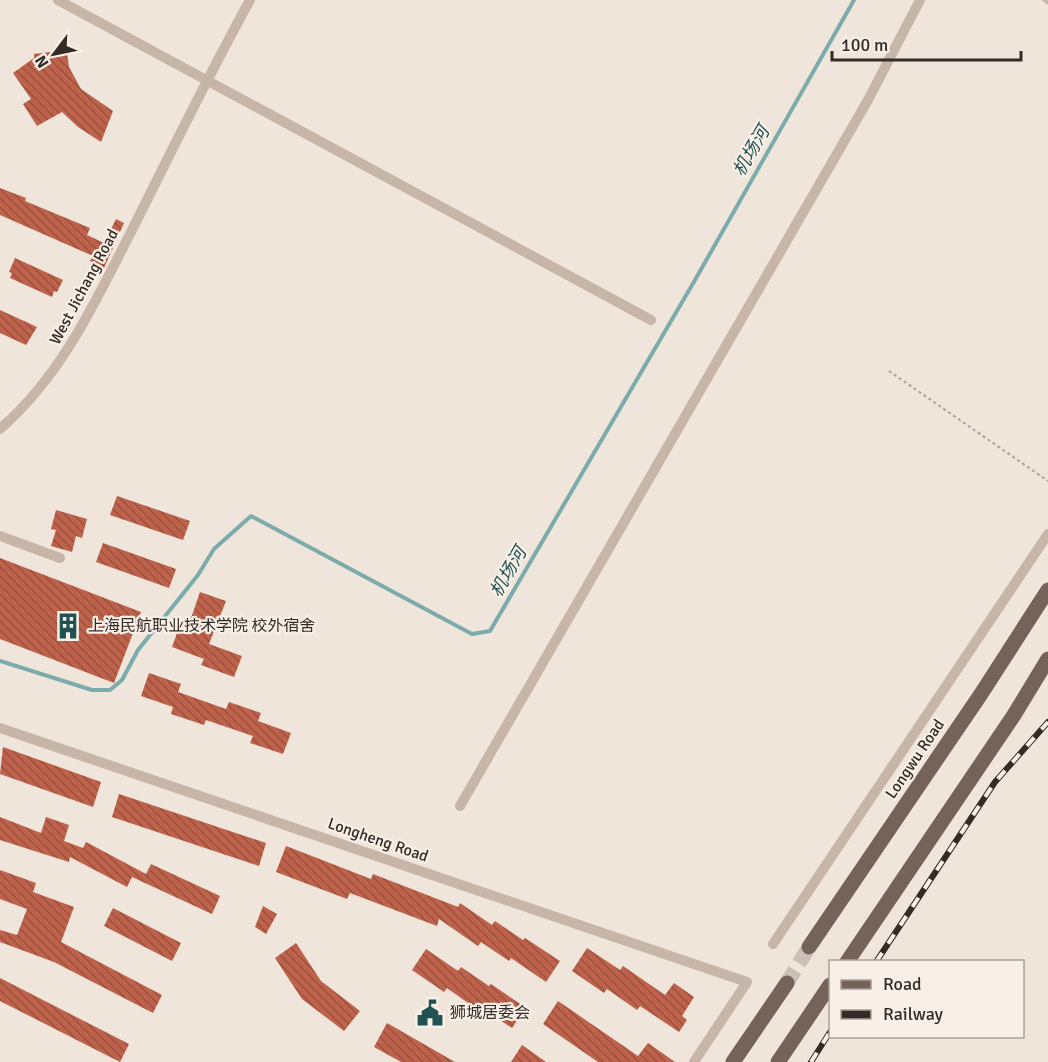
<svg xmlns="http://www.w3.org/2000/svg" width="1048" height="1062" viewBox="0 0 1048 1062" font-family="Signika,'Noto Sans SC',sans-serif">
<defs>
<pattern id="building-back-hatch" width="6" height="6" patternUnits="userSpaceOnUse" patternTransform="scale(1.5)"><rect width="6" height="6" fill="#be624b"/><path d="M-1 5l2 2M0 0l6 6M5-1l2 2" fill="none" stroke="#9b513e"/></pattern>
</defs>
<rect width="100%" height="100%" fill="#f0e5db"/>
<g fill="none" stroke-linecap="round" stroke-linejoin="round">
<path stroke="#7cabab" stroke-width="4" d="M0 661 92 690H110L122 680 138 650 198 575 214 549 251 516 472 634 490 631 695 280 854 0"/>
</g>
<path fill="url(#building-back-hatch)" d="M50 52 51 57 67 53 69 67 81 89 113 111 101 142 78 127 62 112 37 126 23 104 31 99 13 73 34 58V54Z
M0 188 26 198 25 201 90 228 87 235 104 243 116 219 124 223 104 268 90 261 93 256 0 215Z
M15 258 63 280 57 292 54 291 52 297 10 278 12 273 9 272Z
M0 310 37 327 26 345 0 333Z
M117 496 190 521 183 540 110 515Z
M56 510 87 519 82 538 76 536 72 552 51 546 56 530 51 529Z
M103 543 176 569 169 588 96 562Z
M0 558 141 612 114 683 0 639Z
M200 592 226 601 209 644 242 656 234 677 201 665 204 659 172 647 180 625 188 627Z
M149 673 181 684 178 692 226 709 229 702 261 713 258 721 291 733 283 754 250 743 253 736 206 720 204 725 171 714 173 707 141 696Z
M3 747 101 782 93 807 0 774Z
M119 794 266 843 259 866 112 817Z
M0 817 41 833 46 817 69 825 64 841 83 848 86 842 146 874 151 864 220 896 212 914 132 877 127 887 70 857 69 862 0 840Z
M286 846 371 879 373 874 458 907 460 903 492 925 495 921 523 940 525 938 560 961 546 982 511 958 509 961 481 942 478 946 439 919 437 926 350 893 347 899 276 872Z
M0 870 36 883 33 892 74 907 61 942 162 995 153 1013 54 962 0 942V930L17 935 27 909 0 899Z
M263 906 277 914 266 934 255 927Z
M113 908 181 943 172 961 104 926Z
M296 943 321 981 360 1011 344 1031 302 999 275 958Z
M587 948 620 970 623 966 665 995 674 983 694 997 682 1016 687 1020 679 1032 640 1006 637 1010 607 989 604 993 572 971Z
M426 949 458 971 461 967 489 986 491 984 526 1008 512 1028 477 1005 475 1008 447 988 444 992 412 970Z
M0 978 129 1044 120 1062 0 1001Z
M558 1001 638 1056 648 1043 675 1062H598L543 1024Z
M387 1023 455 1062H401L374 1047Z
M522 1045 546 1062H511Z"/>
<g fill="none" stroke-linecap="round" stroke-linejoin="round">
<path stroke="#cac0b7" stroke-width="15" stroke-dasharray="15 8" stroke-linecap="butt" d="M787 983 809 947"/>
<path stroke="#b39f92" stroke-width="2" stroke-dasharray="3 3" stroke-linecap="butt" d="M889 371 1048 481"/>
<path stroke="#c7b5a8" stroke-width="5" d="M1045 0 1048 2"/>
<path stroke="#c7b5a8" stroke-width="10" d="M58 0 651 320
M0 429C62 375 94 304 131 232 170 154 208 76 250 0
M0 536 60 558
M0 728 747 982 694 1062
M460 806 868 100 920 0
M773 944 1048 534"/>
<path stroke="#756259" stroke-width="15" d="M809 947 981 694 1048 590
M847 962 1014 715 1048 659
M733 1062 787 983
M778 1062 830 985"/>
<g stroke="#342b27" stroke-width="6">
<path id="rail" d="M876 962 995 782 1048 722
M811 1062 830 1032"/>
</g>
<use href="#rail" stroke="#f8efe7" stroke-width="4" stroke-dasharray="11" stroke-linecap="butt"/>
</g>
<defs>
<g id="building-bare" transform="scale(2.07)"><path d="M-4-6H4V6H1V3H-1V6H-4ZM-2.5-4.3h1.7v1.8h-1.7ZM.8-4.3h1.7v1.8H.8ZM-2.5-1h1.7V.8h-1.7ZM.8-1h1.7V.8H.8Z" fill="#205253" stroke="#f8efe7" stroke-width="2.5" paint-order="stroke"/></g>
<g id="civic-bare" transform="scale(2.07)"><path d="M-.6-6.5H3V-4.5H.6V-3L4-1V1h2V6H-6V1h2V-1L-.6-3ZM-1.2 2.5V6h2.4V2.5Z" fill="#205253" stroke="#f8efe7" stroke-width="2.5" paint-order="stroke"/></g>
</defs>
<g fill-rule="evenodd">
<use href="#building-bare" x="68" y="626"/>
<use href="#civic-bare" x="430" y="1013"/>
</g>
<g text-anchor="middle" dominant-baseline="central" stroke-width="4.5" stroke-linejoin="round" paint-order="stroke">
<g font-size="16" fill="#342b27" stroke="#f8efe7">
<text transform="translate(84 287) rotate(-62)">West Jichang Road</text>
<text transform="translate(915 759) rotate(-56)">Longwu Road</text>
<text transform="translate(378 840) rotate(19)">Longheng Road</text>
</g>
<g font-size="16" fill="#342b27" stroke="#f8efe7" text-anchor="start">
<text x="88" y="626">上海民航职业技术学院 校外宿舍</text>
<text x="450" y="1013">狮城居委会</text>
</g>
<g font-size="18" font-style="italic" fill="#205253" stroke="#f8efe7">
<text transform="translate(751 151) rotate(-60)">机场河</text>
<text transform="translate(508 572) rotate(-60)">机场河</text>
</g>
</g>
<rect x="829" y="960" width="195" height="78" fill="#f8efe7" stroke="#aaa19a" stroke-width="1.5"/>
<rect x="841" y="980" width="30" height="9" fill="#756259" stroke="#aaa19a" stroke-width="1.5"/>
<text x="883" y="990" font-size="18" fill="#342b27">Road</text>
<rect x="841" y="1010" width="30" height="9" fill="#342b27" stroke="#aaa19a" stroke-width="1.5"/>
<text x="883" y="1020" font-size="18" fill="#342b27">Railway</text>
<g transform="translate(54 54) rotate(238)" stroke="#f8efe7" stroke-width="4.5" paint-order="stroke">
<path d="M0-4.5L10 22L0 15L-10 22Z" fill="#342b27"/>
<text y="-9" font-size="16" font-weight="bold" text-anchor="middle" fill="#342b27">N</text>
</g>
<path d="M832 51v9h189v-9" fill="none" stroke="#342b27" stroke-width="3"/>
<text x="841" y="51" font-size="18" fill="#342b27" stroke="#f8efe7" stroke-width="4.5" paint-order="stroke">100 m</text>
</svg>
